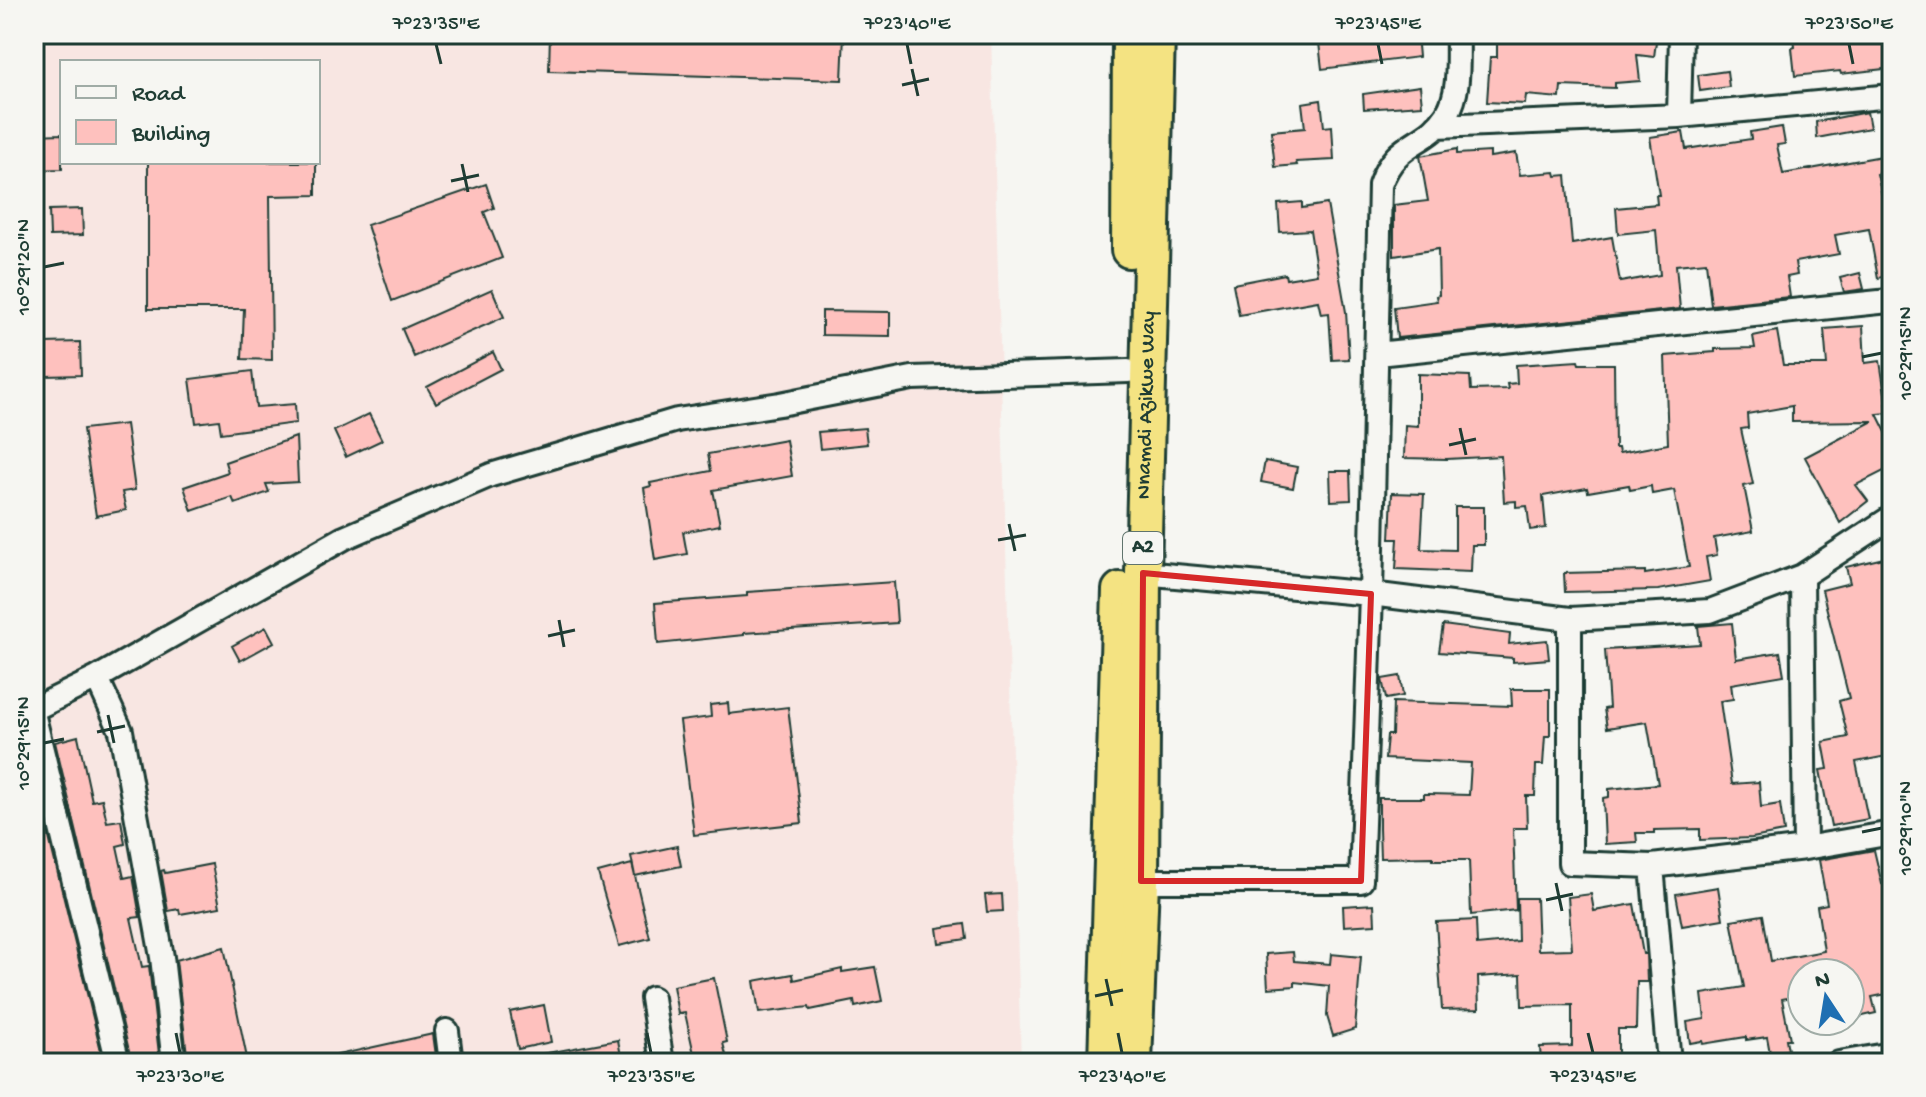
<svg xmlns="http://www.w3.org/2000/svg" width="1926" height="1097" viewBox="0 0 1926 1097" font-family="'Gochi Hand',sans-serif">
<rect width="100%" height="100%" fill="#f6f6f2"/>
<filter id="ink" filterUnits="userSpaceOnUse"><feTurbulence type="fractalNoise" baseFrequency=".0125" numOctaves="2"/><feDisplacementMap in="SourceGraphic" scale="16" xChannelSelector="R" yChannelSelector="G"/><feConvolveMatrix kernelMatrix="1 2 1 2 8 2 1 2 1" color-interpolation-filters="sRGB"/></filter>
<g filter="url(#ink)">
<path fill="#f8e6e2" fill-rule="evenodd" d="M34 34H991L1021 1063H34ZM62 62H318V162H62Z"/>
<path fill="#fec1be" stroke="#1f3d34" stroke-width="2" d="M550 34H844L842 80 549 71Z
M1318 34H1417L1419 57 1322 69Z
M1497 34H1657L1654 57 1637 55 1640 81 1615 83V88L1561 86 1560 98 1526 95 1525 104 1487 102 1490 57H1497Z
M1794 34H1853L1854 36 1892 34V68L1841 74 1840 71 1795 76 1792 48 1795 47Z
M1727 71 1729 87 1700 91 1698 75Z
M1420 86 1422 105 1364 109 1363 94Z
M1321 100 1324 127 1332 126 1334 160 1296 162 1297 165 1275 167 1271 131 1305 128 1302 103Z
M1867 112 1870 128 1817 138 1816 122Z
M1782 127 1785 144 1777 145 1783 174 1882 156 1884 172 1877 174 1890 229 1892 228V275L1878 278 1869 229 1835 235 1839 254 1795 262 1797 275 1787 277 1790 297 1711 305 1706 262 1676 265 1680 309 1397 338 1394 307 1437 301 1436 296 1439 295 1438 249 1394 256V205L1428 201 1420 156 1457 149V154L1490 152V157L1516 153 1520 175 1555 172 1556 176 1566 175 1572 244 1612 237 1620 282 1660 275 1656 230 1618 234 1616 208 1657 204 1656 195H1659L1650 137 1683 132 1686 149 1751 139 1750 132Z
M62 134V169L34 170V135Z
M148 162H316V195L270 196 272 360 242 359 244 309H148Z
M486 184 494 208 484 212 502 258 392 301 367 225Z
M1302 202V208L1327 204 1346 312 1349 359 1332 360 1329 313 1321 314 1318 301 1239 315 1233 284 1285 274 1286 279 1317 274 1310 230 1280 232 1278 204Z
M82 209 83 235 50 236 49 210Z
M1860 273 1864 289 1844 292 1840 278Z
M492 289 504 317 414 357 402 329Z
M822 311 890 312V336L822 335Z
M1863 326 1865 363 1880 361 1888 413 1877 414 1892 444V467L1856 485 1868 501 1840 523 1805 457 1873 421 1792 422V406L1747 414 1748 428 1741 429 1753 484 1744 486 1753 531 1714 538 1717 555 1706 557 1710 581 1658 590 1565 592 1564 573 1645 571V574L1689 567 1674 490 1652 494 1651 486 1630 490 1629 485 1588 492 1587 488 1543 496 1546 528 1530 530 1527 506 1516 507V501L1504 502 1501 456 1447 459 1404 458 1405 425 1418 426V374L1470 376 1471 390 1508 389 1507 384 1517 383 1516 365 1578 361 1579 364H1614L1615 448H1618L1619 453 1668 444 1665 356 1715 352V349L1755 348 1753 336 1777 331 1783 365H1827L1824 329Z
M80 342 81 375 46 376 45 343Z
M493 352 501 369 436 403 427 387Z
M252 371 256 407 295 404 296 423 221 433 219 420 196 423 190 379Z
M369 414 382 440 346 457 334 431Z
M126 424 135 490 122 492 126 510 96 516 83 429Z
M865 428 867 444 820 449 818 432Z
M296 437 298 482 266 484 269 492 235 504 232 497 192 511 184 487 228 472 225 462Z
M786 440 792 476 713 490 720 525 683 532 687 554 655 560 644 488 651 486 650 483 711 471 708 454Z
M1265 461 1297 467 1293 488 1261 482Z
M1330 471H1350L1351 500 1331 501Z
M1392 493 1424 494 1421 549 1455 550V507H1484V545H1472L1471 572 1396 569 1398 539H1390Z
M1892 556V755L1856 762 1868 819 1831 826 1820 770 1828 769 1823 742 1848 737 1839 701 1849 698 1822 590 1850 583 1846 567Z
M894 582 897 623 744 633V635L734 636 658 644 655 603 747 596V592Z
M1732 623 1736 659 1780 652 1784 675 1731 684 1733 699 1720 701 1732 784 1759 782 1761 807 1780 804 1784 832 1752 838 1700 840V829L1654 830V833H1636L1637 842 1605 844 1603 798 1609 797V789L1658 784 1647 722 1607 728 1604 709 1609 708 1605 650 1700 644 1698 626Z
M1443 625 1510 634 1509 644 1547 640 1549 659 1513 662V658L1439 652Z
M266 627 274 642 240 661 232 646Z
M1400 676 1403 696 1386 699 1382 679Z
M1511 689H1550V736H1545L1543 765H1536L1535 796H1526L1527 828H1513L1516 910 1471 915 1469 860H1433V857L1380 858 1379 829V798H1424V794H1429L1469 795 1471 763 1385 759 1387 735H1392L1393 702 1512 706Z
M728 703 729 714 788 707 802 823 694 835 680 721 711 717 710 705Z
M78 736 92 801 102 799 107 822 121 820 125 844 117 846 124 878 133 876 140 917 131 918 142 967 149 966 160 1063H132L55 742Z
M34 776 104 1063H44L34 989 40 987 34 955Z
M677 846 681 866 635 876 631 856Z
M1874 850 1882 884 1892 882V993L1872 997 1876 1013 1850 1019V973H1802V995L1782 999 1790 1039H1786L1788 1050 1770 1053 1767 1037 1746 1040V1037L1703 1044 1702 1041 1690 1043 1687 1022 1705 1019 1702 994 1744 987 1731 920 1763 915 1771 961 1824 951 1817 906 1827 904 1819 860Z
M212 864 220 907 180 914 179 909 168 911 161 871 164 870 165 873Z
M632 864 650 938 619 946 598 873Z
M1718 887 1723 919 1682 926 1676 894Z
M1002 894 1003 911 987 912 985 895Z
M1591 894 1594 911 1634 904 1643 954H1646L1647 982H1637L1636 1029H1618V1063H1541L1540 1047 1572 1046V1005L1522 1006 1521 974 1478 977 1479 1009 1442 1010 1436 922 1476 920 1477 945 1518 941 1517 898H1536L1538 950 1572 949 1568 897Z
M1374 904 1375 924 1344 926 1343 906Z
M965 924 967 939 939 943 937 928Z
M224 947 248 1063H188L176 960Z
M1293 952 1294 961 1330 964 1331 954 1361 957 1355 1029 1333 1036 1327 1016 1329 986 1295 982V986L1268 988 1266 954Z
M875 967 882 1001 855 1007 854 1001 810 1010 809 1007 759 1013 754 981 793 974 794 980 842 969V972Z
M714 978 727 1042 723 1043 728 1063H696L685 1013 678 1014 673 986Z
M544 1005 551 1042 518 1049 510 1012Z
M433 1034 437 1063H334L333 1056Z
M618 1040 621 1056 581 1063H536V1055Z"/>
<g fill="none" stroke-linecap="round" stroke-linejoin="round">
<g stroke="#1f3d34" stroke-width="28">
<path id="minor" d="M1679 116 1681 34
M1437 126 1679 116 1892 96
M1377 354 1889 301
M1143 573 1371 594 1570 619 1710 611 1802 576 1892 517
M1802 576 1805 848
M1570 619V863L1652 866 1805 848 1892 833
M97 678 121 731 162 957 174 1063
M34 709 97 678 344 538 491 475 677 420 780 404 912 378 1128 371
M34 717 118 1063
M1652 866 1669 1063
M1141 881H1361L1371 594 1380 185C1396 139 1426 147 1447 114 1461 91 1457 60 1458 34
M652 998 662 1063
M447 1031 451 1063
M1839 1063 1892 1054"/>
</g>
<g stroke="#1f3d34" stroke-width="40">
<g id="highway">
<path d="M1129 250 1130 34"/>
<path d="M1106 1063 1120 590"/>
<path id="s1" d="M1134 1063 1141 881 1143 573 1157 34"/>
</g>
</g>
<use href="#minor" stroke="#f6f6f2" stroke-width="22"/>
<use href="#highway" stroke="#f4e382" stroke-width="34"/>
</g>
</g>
<path fill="none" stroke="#d62828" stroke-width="6" stroke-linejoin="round" d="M1143 573 1371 594 1361 881H1141Z"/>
<path fill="none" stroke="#1f3d34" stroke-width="3" d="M436 44 441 64M907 44 911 64M1378 44 1382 64M1849 44 1853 64M912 69 918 96M902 85 929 79M462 164 468 192M451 181 479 175M44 267 64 263M1862 357 1882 353M1460 428 1466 455M1449 445 1476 439M1009 524 1015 551M998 540 1026 535M559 620 564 647M548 636 575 630M108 715 114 743M97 732 125 726M44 743 64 739M1862 832 1882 828M1556 883 1562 911M1546 900 1573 894M1106 979 1112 1006M1095 996 1123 990M176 1033 180 1053M647 1033 651 1053M1118 1033 1122 1053M1588 1033 1593 1053"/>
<g text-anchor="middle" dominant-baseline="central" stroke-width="6" stroke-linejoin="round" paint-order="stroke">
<rect fill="#f6f6f2" stroke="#60746d" stroke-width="2" x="1123" y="532" width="40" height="32" rx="6"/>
<g font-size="20" font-weight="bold" fill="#1f3d34">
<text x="1143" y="548">A2</text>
</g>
<g font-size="22" fill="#1f3d34" stroke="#f6f6f2">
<text stroke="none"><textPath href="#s1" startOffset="658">Nnamdi Azikwe Way</textPath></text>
</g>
</g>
<rect width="1926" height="1097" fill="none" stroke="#f6f6f2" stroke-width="88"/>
<rect x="60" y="60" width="260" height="104" fill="#f6f6f2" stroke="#a0aca6" stroke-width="2"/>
<rect x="76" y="86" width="40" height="12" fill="#f6f6f2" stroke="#a0aca6" stroke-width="2"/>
<text x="132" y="100" font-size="24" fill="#1f3d34">Road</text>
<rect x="76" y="120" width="40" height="24" fill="#fec1be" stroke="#a0aca6" stroke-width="2"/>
<text x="132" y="140" font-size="24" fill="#1f3d34">Building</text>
<g transform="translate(1826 997) rotate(348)"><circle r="38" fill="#f6f6f2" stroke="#a0aca6" stroke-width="2"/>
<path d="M0-6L14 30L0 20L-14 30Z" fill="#1f6fb2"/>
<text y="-12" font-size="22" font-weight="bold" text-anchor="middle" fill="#1f3d34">N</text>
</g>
<rect x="44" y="44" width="1838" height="1009" fill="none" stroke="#1f3d34" stroke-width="3"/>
<g font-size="20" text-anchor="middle" fill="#1f3d34">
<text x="436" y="29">7°23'35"E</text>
<text x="907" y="29">7°23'40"E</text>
<text x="1378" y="29">7°23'45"E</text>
<text x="1849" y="29">7°23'50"E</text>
<text transform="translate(22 267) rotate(-90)" y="7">10°29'20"N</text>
<text transform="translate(1904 353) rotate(-90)" y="7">10°29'15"N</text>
<text transform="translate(22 743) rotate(-90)" y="7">10°29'15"N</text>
<text transform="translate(1904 828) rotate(-90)" y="7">10°29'10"N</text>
<text x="180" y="1082">7°23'30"E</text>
<text x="651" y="1082">7°23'35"E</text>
<text x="1122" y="1082">7°23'40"E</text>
<text x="1593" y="1082">7°23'45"E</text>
</g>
</svg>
